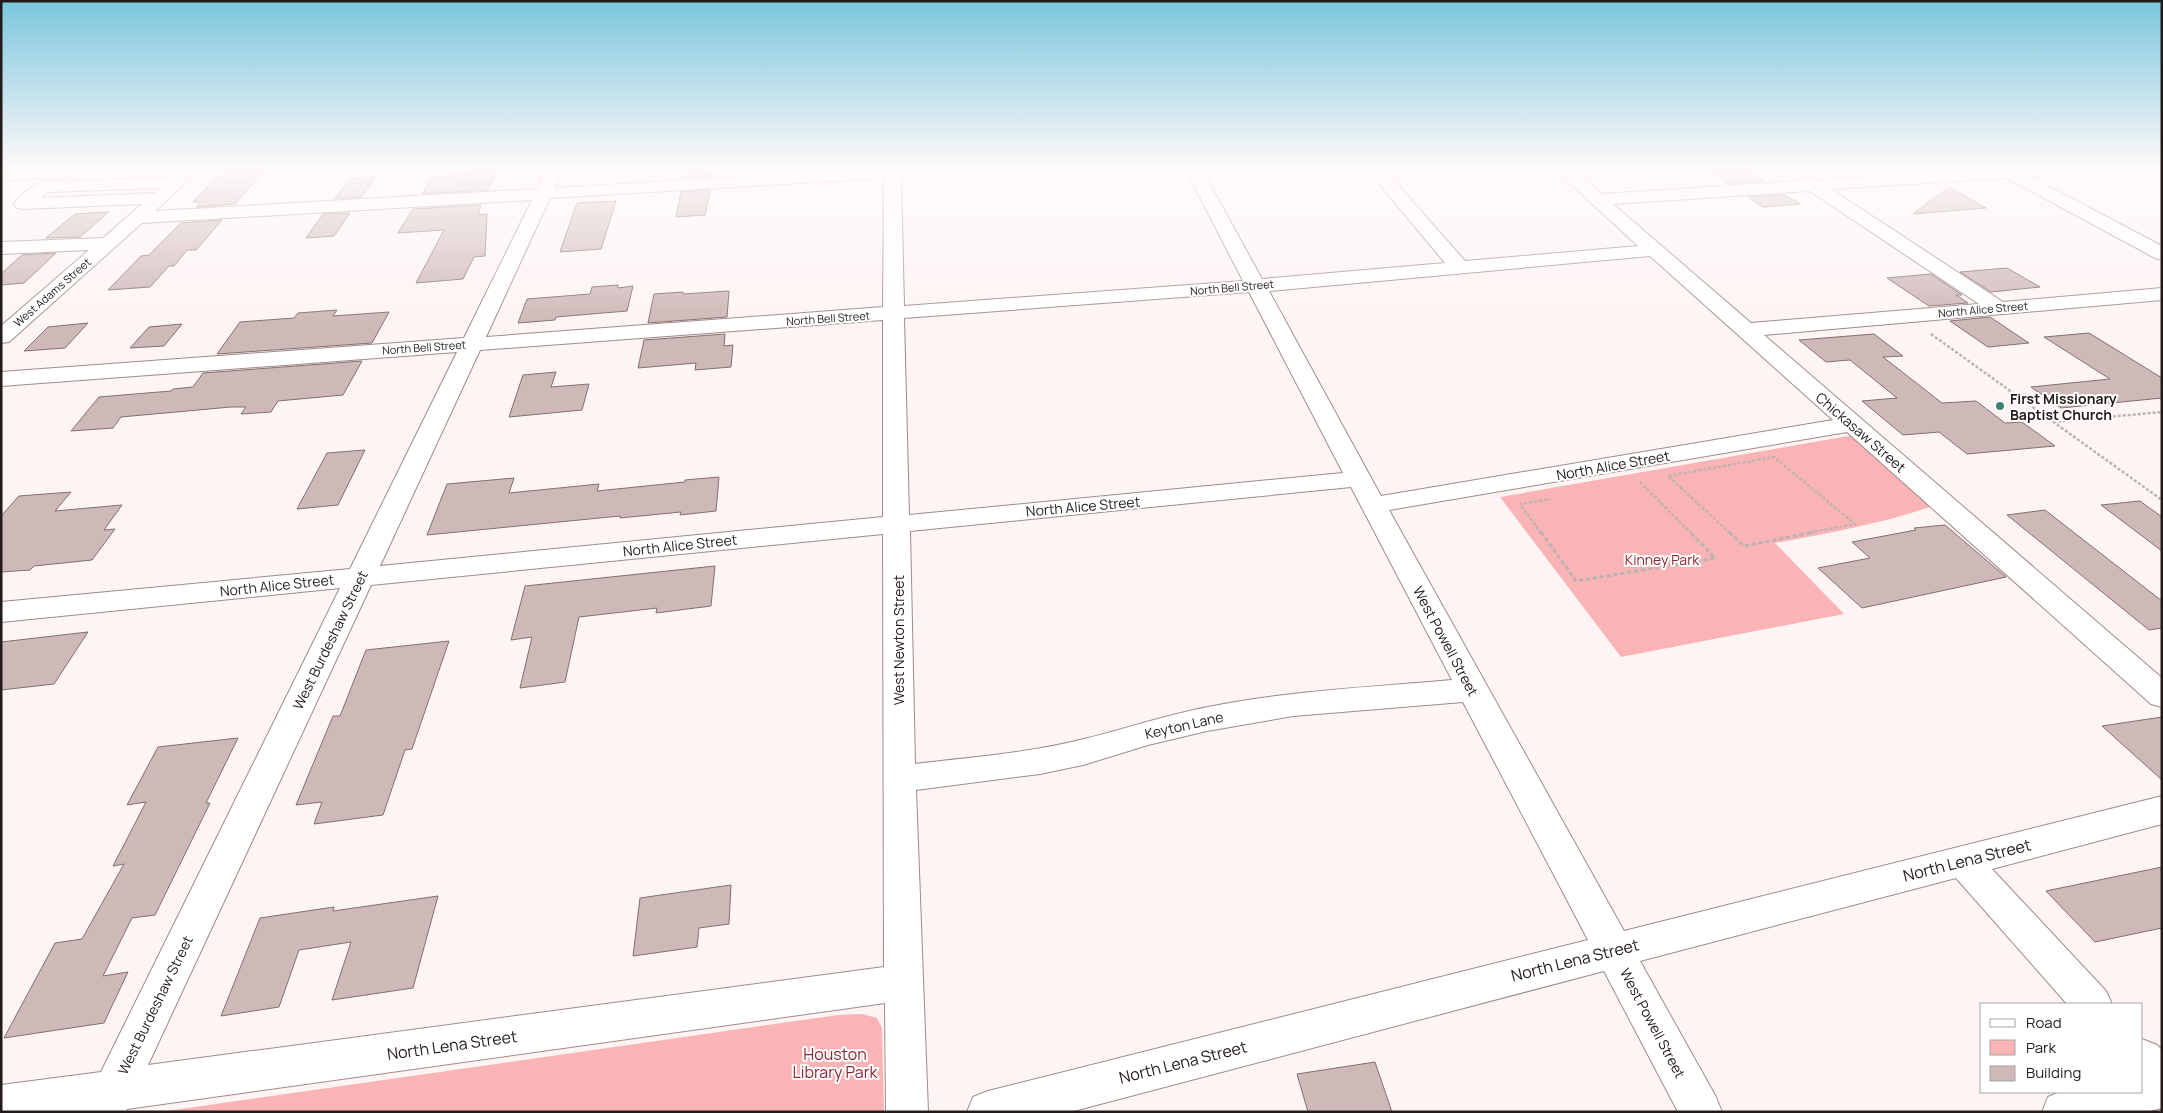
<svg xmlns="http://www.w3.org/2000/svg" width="2163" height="1113" viewBox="0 0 2163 1113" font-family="Manrope,sans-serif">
<rect width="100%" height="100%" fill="#fef4f4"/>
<path fill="#fbb4b5" d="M1854 435 1933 506C1881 524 1829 533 1775 543L1844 614 1621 657 1500 497Z
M862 1014 877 1018 882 1028 884 1112H160L838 1015Z"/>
<path fill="#75e1cb" d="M578 168H666L654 171 591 174 582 172Z"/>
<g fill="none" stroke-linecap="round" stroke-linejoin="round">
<path stroke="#75e1cb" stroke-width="5" d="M2147 169 2162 177"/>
</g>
<path fill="#cfb8b8" stroke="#846f6f" d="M225 168H267L235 204 196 207 201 202H193Z
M686 168H714L712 176 684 178Z
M1706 168H1745L1765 181 1729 184Z
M499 169 488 190 422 194 432 177 471 174 473 171Z
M375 177 361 197 335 199 349 179Z
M1949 187 1986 208 1913 214Z
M710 190 705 215 676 217 681 192Z
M1785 195 1800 204 1763 207 1748 197Z
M616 201 601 249 560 252 577 203Z
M481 205 478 215 487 214 485 256 474 257 463 279 416 283 444 230 398 233 413 209Z
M109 212 80 237 46 238 75 214Z
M350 213 334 236 306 238 323 214Z
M222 220 196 250H187L174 266H169L150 287 108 290 141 256 149 255 181 223Z
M56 253 24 283 1 285V274L22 255Z
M2007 268 2040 287 1991 292 1960 272Z
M1931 274 1962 295H1956L1968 303 1929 306 1887 278Z
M618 285V288L633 286 627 311 556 317 555 320 518 323 527 299 590 294 592 287Z
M729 291 727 317 648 323 654 294 683 292V294Z
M337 310 333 316 389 312 372 343 217 354 240 322 294 318 298 313Z
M1990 317 2029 343 1988 347 1950 321Z
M88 323 65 348 24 351 48 327Z
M182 324 164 346 130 348 149 327Z
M2089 333 2162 378V398L2061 408 2031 387 2110 379 2044 337Z
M725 334 724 346 733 345 731 367 695 370 696 363 638 368 644 340Z
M1874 334 1903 356 1883 357 1942 403 1976 401 2005 423 2022 422 2055 446 1967 454 1939 432 1903 435 1862 401 1897 398 1850 360 1826 362 1799 340Z
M362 361 343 395 278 401 271 412 241 414 246 407H231L121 417 113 428 71 431 99 397 171 391 173 389 193 387 203 373Z
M556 372 551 387 589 384 582 410 509 417 523 375Z
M365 450 338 505 297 509 327 453Z
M719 477 716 511 680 515 681 512 620 518V516L427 535 447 484 514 478 509 493 599 484 597 491 685 482V480Z
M71 492 55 511 122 505 104 530 115 529 92 560 34 566 30 570 1 572V516L19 496Z
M2140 501 2162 517V551L2101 505Z
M2045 510 2162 601V628L2149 630 2007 515Z
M1945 525 2006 577 1862 608 1818 568 1870 558 1852 542 1916 530 1914 528Z
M715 566 711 606 656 613 657 608 579 617 565 682 520 688 532 637 511 640 525 586Z
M88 632 54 684 1 690V642Z
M449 641 412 749 405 750 383 815 314 824 322 802 296 805 333 716H340L366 650Z
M2162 717V780L2102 726Z
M238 738 206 803H210L155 915 132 918 103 976 128 972 104 1023 4 1038 55 943 82 939 124 864 113 866 146 802 127 805 158 747Z
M2162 867V928L2095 942 2046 891Z
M731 885 729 924 699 928 697 947 633 956 640 898Z
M438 896 413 988 332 1000 351 942 299 950 279 1007 221 1016 260 918 334 907 333 911Z
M1375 1062 1392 1112H1308L1297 1074Z"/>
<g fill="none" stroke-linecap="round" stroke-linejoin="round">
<g stroke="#a08a8a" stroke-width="2">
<path id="minor" d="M48 168H72L75 172 73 176 67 177 1 181V171Z
M184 168H202L155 211 537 189 548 168H564L555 188 882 168H976L974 172 968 173 901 177 904 306 1243 281 1185 168H1201L1262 279 1445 263 1366 168H1383L1465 261 1638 246 1553 168H1571L1602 194 1800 181 1802 178 1808 177 1817 180 1995 168H2080L2078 172 2072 173 2029 176 2162 246V260L2155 258 2007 178 1831 189 2003 302 2162 288V300L1764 335 2162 678V707L2151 704 1847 432 1389 510 1624 931 2162 796V824L1992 869 2106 991 2112 1004H2067L1956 878 1640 961 1716 1097 1722 1112H1678L1604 971 1070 1112H967L973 1097 988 1091 1588 940 1463 702 1293 716 1207 731 1148 745 1083 765 1040 774 916 790 928 1112H886L885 1003 127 1109 126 1112H1V1085L101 1072 340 588 1 622V602L350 569 457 352 1 386V372L464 338 532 200 142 223 9 342 1 343V326L89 250 1 254V242L103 238 142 204 23 209 17 208 14 204C20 195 34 184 44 182L174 177ZM884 178 883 307 486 337 550 198ZM161 188 155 193 41 198 48 192ZM1810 191 1979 304 1751 323 1613 204ZM1650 256 1833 420 1381 496 1269 291ZM1249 292 1343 473 909 515 904 318ZM883 320V517L380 566 480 350ZM1351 487 1452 680C1370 687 1289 691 1208 707 1166 715 1125 729 1084 739 1029 753 971 757 915 764L910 531ZM883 534 884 967 148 1065 371 585Z
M2142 1039 2157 1045 2162 1050V1108L2146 1112H2042L2048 1097 2060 1092H2142Z"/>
</g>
<path stroke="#bcb2b2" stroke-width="2.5" stroke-dasharray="3 2" stroke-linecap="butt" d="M1931 334 2162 500
M2053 422 2162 412
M1640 482 1691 533
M1541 533 1520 504 1550 499
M1730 533 1668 476 1774 457 1855 524 1807 533"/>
<path stroke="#bcb2b2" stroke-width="3" stroke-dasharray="4.5 2.5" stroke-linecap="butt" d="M1541 532 1576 581 1715 558 1690 532
M1729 532 1744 546 1814 532"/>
<use href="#minor" fill="#fff" fill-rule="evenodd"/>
</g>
<linearGradient id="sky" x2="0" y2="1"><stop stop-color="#7ac6dc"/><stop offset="0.52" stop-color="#fffafa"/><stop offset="1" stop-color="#fffafa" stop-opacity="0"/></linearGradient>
<rect width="2163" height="324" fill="url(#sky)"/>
<circle fill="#3f8275" stroke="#fff" stroke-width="2" cx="2000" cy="406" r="5"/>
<g text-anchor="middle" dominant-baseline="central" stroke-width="4" stroke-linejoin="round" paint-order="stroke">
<g font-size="11" fill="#231b1a" stroke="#fff">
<text transform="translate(1232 287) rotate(-5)">North Bell Street</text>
<text transform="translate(52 292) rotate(-41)">West Adams Street</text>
<text transform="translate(1983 309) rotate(-5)">North Alice Street</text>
<text transform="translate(828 318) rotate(-4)">North Bell Street</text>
<text transform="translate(424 347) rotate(-4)">North Bell Street</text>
</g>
<g font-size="14" font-weight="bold" fill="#231b1a" stroke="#fff" text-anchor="start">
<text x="2010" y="398">First Missionary<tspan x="2010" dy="16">Baptist Church</tspan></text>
</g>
<g font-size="14" fill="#231b1a" stroke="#fff">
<text transform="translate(1861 432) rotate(41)">Chickasaw Street</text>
<text transform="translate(1613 465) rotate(-10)">North Alice Street</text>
<text transform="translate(1083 506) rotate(-5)">North Alice Street</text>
<text transform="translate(680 545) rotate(-6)">North Alice Street</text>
<text transform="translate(277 585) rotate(-6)">North Alice Street</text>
<text transform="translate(330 640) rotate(-64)">West Burdeshaw Street</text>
<text transform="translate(898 640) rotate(-90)">West Newton Street</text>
<text transform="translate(1446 641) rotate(62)">West Powell Street</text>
<text transform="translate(1184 725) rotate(-13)">Keyton Lane</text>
<text transform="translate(155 1005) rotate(-64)">West Burdeshaw Street</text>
<text transform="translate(1653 1023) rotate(62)">West Powell Street</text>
</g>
<g font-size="14" fill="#8a2531" stroke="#fff">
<text x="1662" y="559">Kinney Park</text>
</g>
<g font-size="16" fill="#231b1a" stroke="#fff">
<text transform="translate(1967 860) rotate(-14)">North Lena Street</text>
<text transform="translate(1575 960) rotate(-14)">North Lena Street</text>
<text transform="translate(452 1045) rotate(-8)">North Lena Street</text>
<text transform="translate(1183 1062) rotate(-14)">North Lena Street</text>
</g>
<g font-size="16" fill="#8a2531" stroke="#fff">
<text x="835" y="1054">Houston<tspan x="835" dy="18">Library Park</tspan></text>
</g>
</g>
<rect width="2163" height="1113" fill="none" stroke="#231b1a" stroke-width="5"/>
<rect x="1980" y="1003" width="162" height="90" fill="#ffffff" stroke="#a7a4a3"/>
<rect x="1990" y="1019" width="25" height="8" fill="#ffffff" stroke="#a7a4a3"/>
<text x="2026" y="1028" font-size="15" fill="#231b1a">Road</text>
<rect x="1990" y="1040" width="25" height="15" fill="#fbb4b5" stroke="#a7a4a3"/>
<text x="2026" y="1053" font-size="15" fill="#231b1a">Park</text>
<rect x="1990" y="1066" width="25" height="15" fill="#cfb8b8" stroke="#a7a4a3"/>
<text x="2026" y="1078" font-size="15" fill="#231b1a">Building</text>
</svg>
